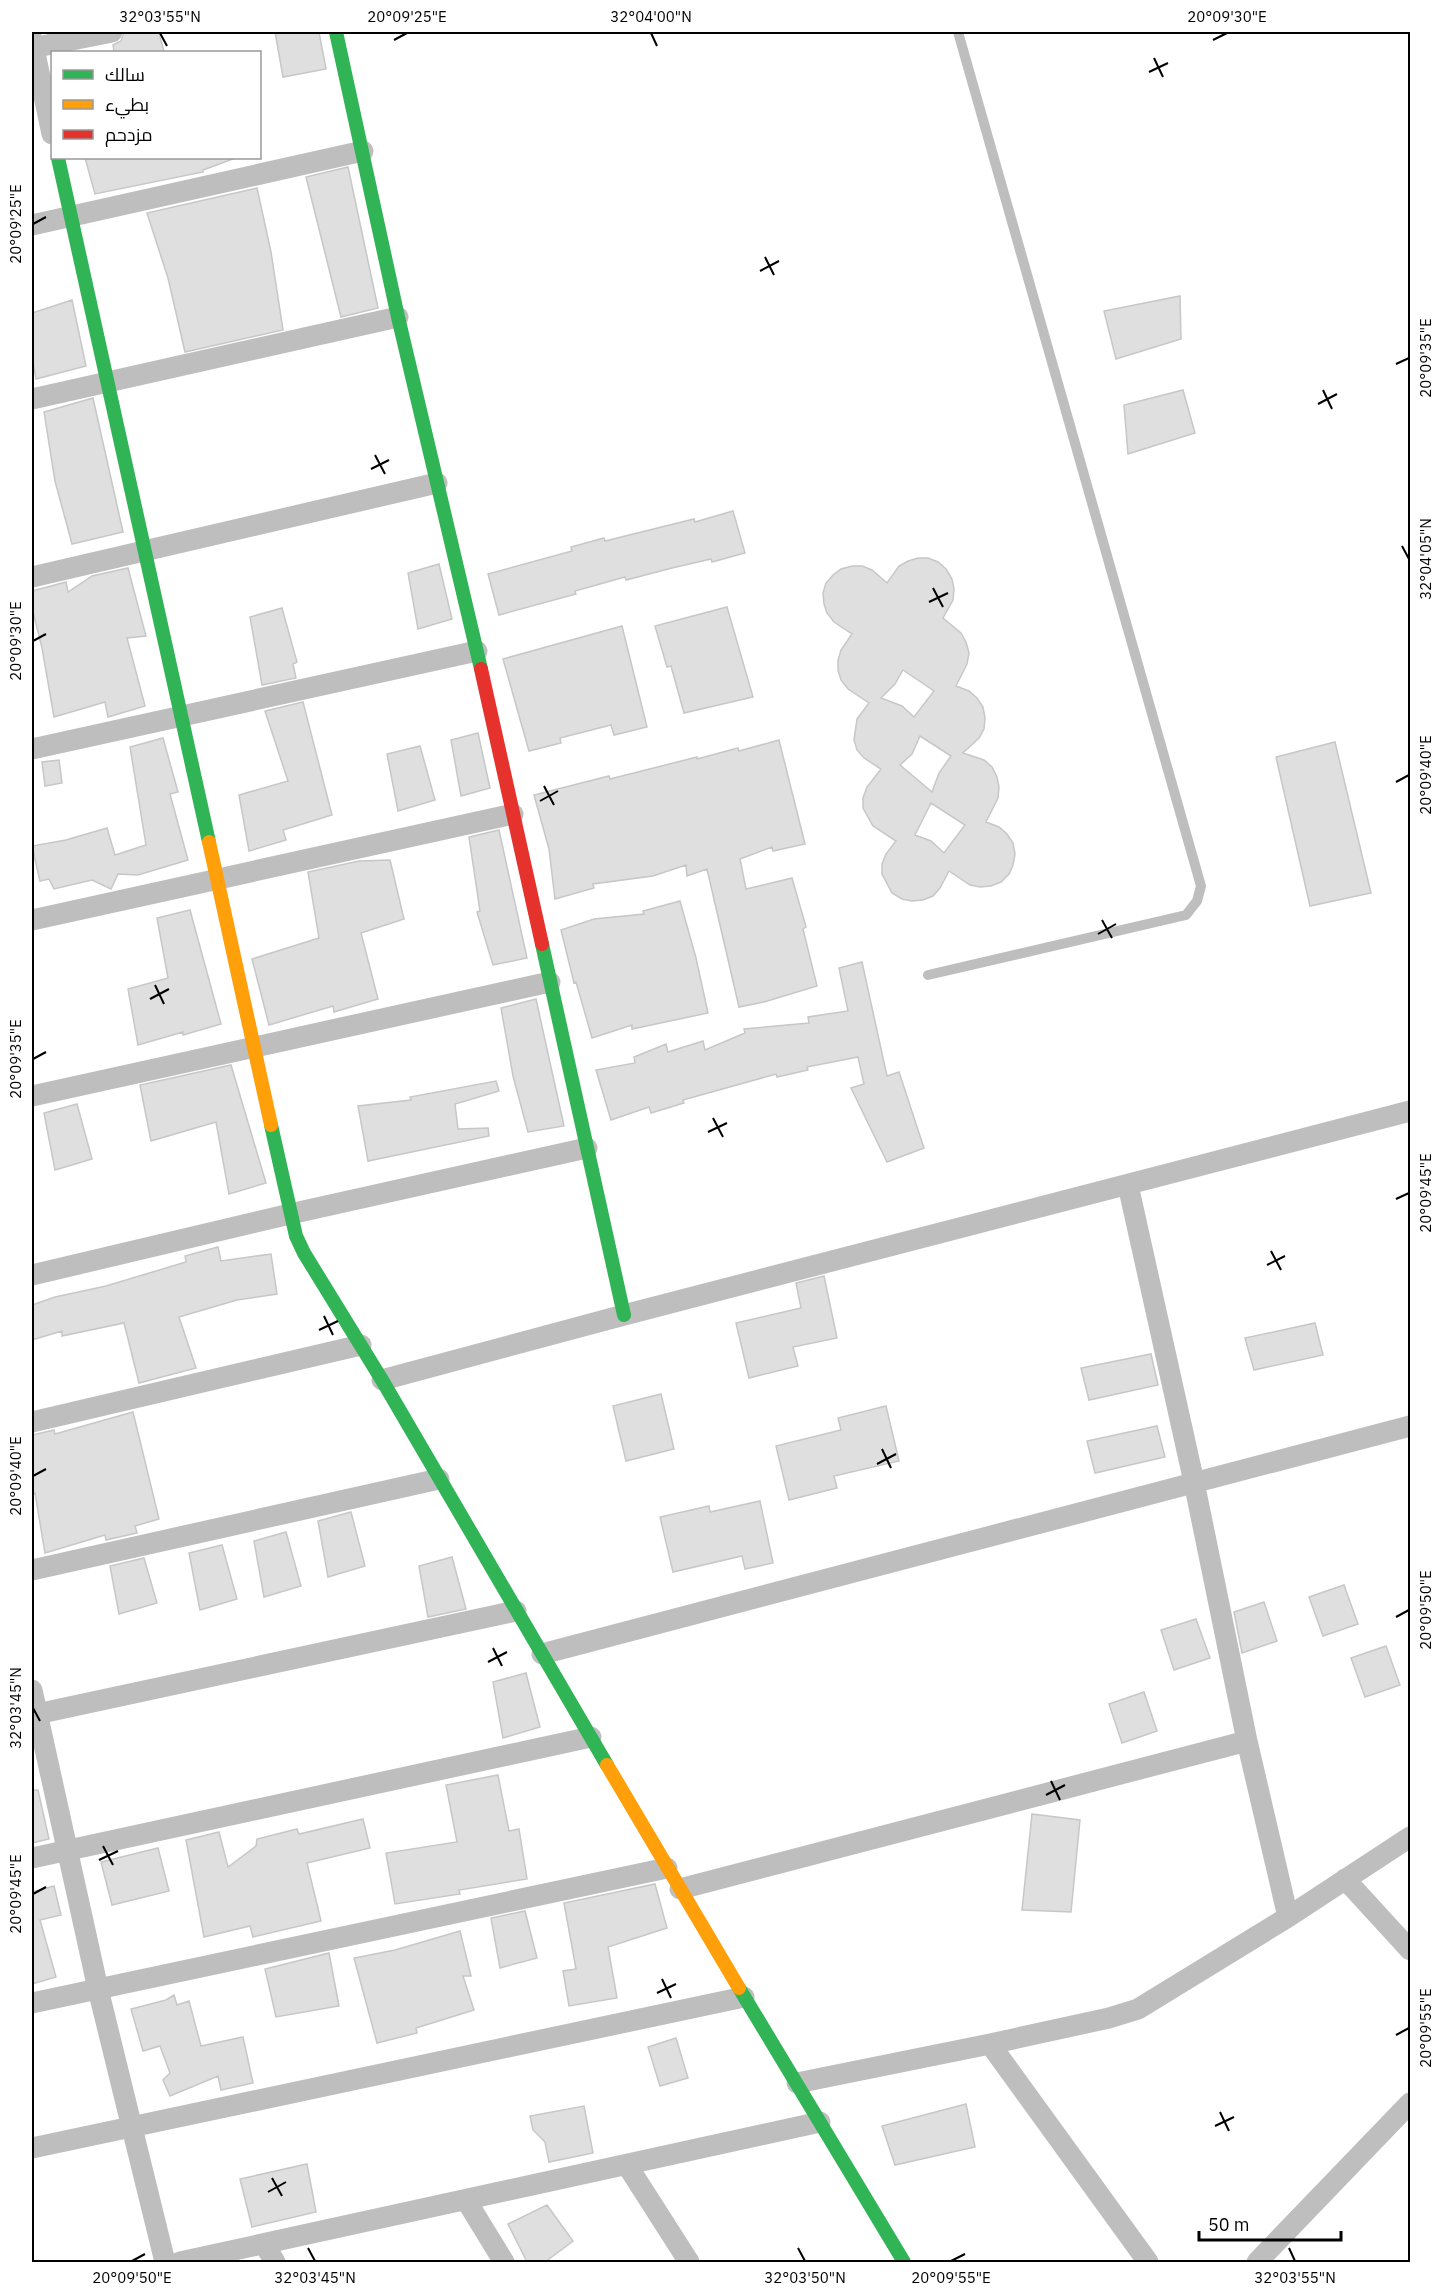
<svg xmlns="http://www.w3.org/2000/svg" width="1442" height="2294" viewBox="0 0 1442 2294" font-family="'IBM Plex Sans',Cairo,sans-serif">
<rect width="100%" height="100%" fill="#fff"/>
<path fill="#dfdfdf" stroke="#c7c7c7" stroke-width="1.5" fill-rule="evenodd" d="M124 32H159L164 52H114L113 45 121 41Z
M275 32H319L326 69 283 77Z
M85 158H233V159L203 170V172L95 194Z
M348 167 378 308 341 317 306 177Z
M257 188 271 252 283 330 185 352 168 278 147 213Z
M1180 296 1181 339 1116 359 1104 311Z
M72 300 86 366 36 379 32 357V313Z
M1183 390 1195 433 1128 454 1124 405Z
M93 398 123 532 72 544 55 481 44 412Z
M733 511 745 553 712 562 711 559 672 568 626 580 625 577 575 591 576 594 499 615 488 574 572 551 571 547 604 538 605 541 694 519 695 522Z
M918 558H928L938 562 946 569 952 579 954 589 953 600 943 618 961 633 966 642 969 653 967 664 956 686 969 691 977 698 983 707 985 718 984 729 979 738 963 753 984 760 992 767 997 777 999 787 998 798 986 822 999 827 1007 834 1013 843 1015 854 1013 865 1009 874 1001 882 991 886 980 887 970 885 949 871 940 888 933 896 923 900 912 901 902 899 892 893 882 874V864L886 854 896 841 873 826 863 808V798L867 787 881 769 864 758 857 750 854 740 857 719 869 703 848 689 841 680 838 670V660L841 650 852 634 834 622 827 613 824 604 823 593 826 583 833 575 841 569 852 566H862L872 570 887 583 899 566 908 561ZM903 670 934 691 914 717 902 706 881 698 895 684ZM920 736 951 756 939 773 932 792 900 765 912 754ZM931 803 965 825 944 853 931 841 915 835Z
M439 564 452 619 418 629 408 573Z
M128 568 146 636 127 638 145 706 108 717 105 702 54 717 42 648 32 608V591L66 582 68 592 92 576Z
M727 607 753 697 684 713 671 666 667 667 655 626Z
M282 608 297 662 293 664 296 678 262 685 250 617Z
M622 626 647 727 614 735 611 725 560 738 561 743 529 751 503 659Z
M303 702 332 815 283 830 286 840 249 851 239 795 288 781 265 711Z
M478 733 490 788 461 796 451 740Z
M163 738 178 792 170 794 188 860 138 875 118 874 111 889 92 880 54 889 49 879 40 881 32 846 66 840 107 828 115 855 146 845 130 747Z
M779 740 805 844 773 851 772 847 740 859 746 889 792 878 806 927 803 929 817 986 764 1002 739 1007 707 869 687 876 686 865 653 876 593 884 594 888 555 899 549 849 534 795 609 776 610 779 697 757V759L738 748 739 751Z
M1335 742 1371 893 1310 906 1276 757Z
M420 746 435 800 398 811 387 754Z
M59 760 62 783 45 786 42 762Z
M499 830 527 958 493 965 477 912 480 911 469 837Z
M390 860 404 919 361 933 378 999 334 1012 333 1006 269 1025 252 959 319 938 308 872 359 861Z
M680 901 696 958 708 1013 632 1029V1025L592 1038 576 982 574 983 561 930 594 919 644 914 643 911Z
M190 910 221 1024 183 1035V1032L138 1045 128 989 168 978 157 918Z
M862 962 887 1076 899 1072 924 1148 887 1162 851 1088 864 1084 858 1057 807 1067 808 1070 777 1077 776 1074 683 1100 684 1103 651 1113 649 1107 611 1120 596 1070 635 1063 634 1057 666 1044 668 1052 703 1041 705 1050 745 1033 744 1029 809 1023 808 1017 848 1011 839 968Z
M536 999 564 1126 528 1132 513 1076 501 1008Z
M231 1065 266 1183 229 1194 216 1122 151 1141 140 1085Z
M496 1081 499 1091 455 1104 458 1129 488 1128 489 1136 368 1161 358 1106 411 1100 410 1097Z
M77 1104 92 1159 55 1170 44 1113Z
M218 1247 221 1261 271 1254 277 1294 237 1300 179 1317 196 1368 139 1383 124 1323 62 1336V1331L32 1340V1305L55 1297 106 1286 186 1262 185 1256Z
M824 1276 837 1338 793 1347 798 1366 749 1378 736 1323 801 1308 796 1283Z
M1315 1323 1323 1355 1254 1370 1245 1338Z
M1151 1354 1158 1385 1089 1400 1081 1368Z
M661 1394 674 1449 626 1461 613 1406Z
M886 1406 899 1461 834 1476 837 1488 789 1500 776 1446 841 1430 838 1418Z
M133 1412 159 1519 135 1526 137 1533 106 1540 105 1535 45 1553 35 1493 32 1494V1435L54 1430 55 1434Z
M1157 1426 1165 1457 1095 1473 1087 1441Z
M760 1501 773 1563 745 1569 742 1556 673 1572 660 1517 709 1506 710 1512Z
M351 1512 365 1566 328 1577 318 1521Z
M286 1532 301 1586 264 1597 254 1541Z
M222 1545 237 1599 200 1610 189 1553Z
M452 1557 466 1609 428 1617 419 1566Z
M144 1558 157 1603 119 1614 110 1566Z
M1344 1585 1358 1624 1323 1636 1309 1597Z
M1264 1602 1277 1641 1242 1653 1234 1612Z
M1196 1619 1210 1658 1174 1670 1161 1630Z
M1386 1646 1400 1685 1365 1697 1351 1658Z
M526 1673 540 1727 503 1738 493 1682Z
M1144 1692 1157 1731 1122 1743 1109 1704Z
M498 1775 509 1831 519 1829 527 1879 459 1890 460 1894 395 1904 386 1853 457 1842 446 1785Z
M32 1790H38L49 1839 32 1843Z
M1032 1814 1080 1820 1071 1912 1022 1910Z
M363 1819 370 1848 307 1863 321 1921 253 1937 250 1926 204 1937 186 1840 219 1832 228 1867 256 1846 257 1839 297 1829 299 1834Z
M158 1848 169 1891 112 1905 101 1862Z
M655 1884 667 1928 608 1947 617 1998 569 2006 563 1971 576 1969 564 1903Z
M54 1886 61 1915 40 1920 56 1977 32 1984V1892Z
M525 1911 537 1958 500 1968 491 1918Z
M460 1931 471 1976H463L474 2010 416 2028 417 2033 377 2043 354 1958 395 1950Z
M329 1953 339 2006 276 2017 265 1969Z
M174 1995 177 2005 189 2001 201 2046 243 2037 253 2083 221 2090 218 2076 170 2096 163 2080 170 2073 160 2046 143 2051 131 2009 166 2000Z
M676 2038 688 2078 660 2086 648 2047Z
M966 2104 975 2147 895 2165 882 2126Z
M584 2106 593 2153 549 2162 545 2142 533 2130 530 2116Z
M307 2164 316 2212 252 2227 240 2179Z
M547 2205 573 2241 545 2262H527L508 2224Z"/>
<g fill="none" stroke-linecap="round" stroke-linejoin="round">
<path stroke="#bebebe" stroke-width="10" d="M928 975 1186 915 1197 901 1201 886 958 32"/>
<path stroke="#bebebe" stroke-width="21" d="M32 39 52 134
M32 48 112 32
M32 225 363 151
M32 399 398 317
M32 577 437 483
M32 749 477 651
M32 920 513 814
M32 1096 550 982
M1128 1185 1194 1482 1247 1741 1288 1917
M32 1275 290 1214 587 1148
M382 1380 624 1315 1410 1111
M32 1422 361 1345
M32 1570 439 1479
M542 1654 1410 1426
M32 1690 98 1989 165 2262
M32 1715 516 1611
M32 1858 591 1737
M1345 1879 1410 1950
M680 1889 1247 1741
M32 2003 667 1868
M990 2044 1148 2262
M797 2083 990 2044 1109 2018 1138 2009 1288 1917 1410 1837
M32 2148 744 1997
M627 2165 689 2262
M466 2200 504 2262
M264 2244 275 2262
M180 2262 820 2122
M1257 2262 1410 2103"/>
<path stroke="#30b455" stroke-width="14" d="M336 32 398 317 481 669
M58 158 209 842
M542 944 624 1315
M271 1125 296 1236 304 1253 382 1380 607 1765
M739 1988 904 2262"/>
<path stroke="#ff9f0a" stroke-width="14" d="M209 842 271 1125
M607 1765 739 1988"/>
<path stroke="#e5322d" stroke-width="14" d="M481 669 542 944"/>
</g>
<path fill="none" stroke="#000" stroke-width="2" d="M160 33 167 46M651 33 657 46M394 40 407 33M1213 40 1227 33M1154 58 1163 77M1149 72 1168 63M33 224 46 217M765 257 774 275M760 271 779 261M1396 364 1409 358M1323 390 1332 409M1318 404 1337 394M375 455 385 474M371 469 389 460M1402 546 1409 559M933 588 943 607M929 602 948 593M33 641 46 634M1396 782 1409 775M544 786 554 805M540 801 558 791M1102 920 1112 938M1098 934 1116 924M155 985 164 1004M150 999 169 989M33 1059 46 1052M713 1118 723 1137M708 1132 727 1123M1396 1199 1409 1193M1271 1251 1281 1270M1267 1265 1285 1256M324 1316 333 1335M319 1330 338 1321M882 1449 891 1468M877 1464 896 1454M33 1476 46 1469M1396 1617 1409 1610M493 1648 502 1666M488 1662 507 1652M33 1708 40 1721M1051 1781 1060 1800M1046 1795 1065 1785M103 1846 113 1865M99 1860 118 1851M33 1894 46 1887M662 1979 671 1998M657 1993 676 1984M1396 2035 1409 2028M1220 2112 1229 2131M1215 2126 1234 2117M272 2178 282 2196M268 2192 286 2182M308 2248 315 2261M798 2248 805 2261M1289 2248 1295 2261M132 2261 145 2254M951 2261 965 2254"/>
<rect width="1442" height="2294" fill="none" stroke="#ffffff" stroke-width="66"/>
<rect x="51" y="51" width="210" height="108" fill="#ffffff" stroke="#999999" stroke-width="1.5"/>
<rect x="63" y="70" width="30" height="9" fill="#30b455" stroke="#999999" stroke-width="1.5"/>
<text x="105" y="81" font-size="18" fill="#000000">سالك</text>
<rect x="63" y="100" width="30" height="9" fill="#ff9f0a" stroke="#999999" stroke-width="1.5"/>
<text x="105" y="111" font-size="18" fill="#000000">بطيء</text>
<rect x="63" y="130" width="30" height="9" fill="#e5322d" stroke="#999999" stroke-width="1.5"/>
<text x="105" y="141" font-size="18" fill="#000000">مزدحم</text>
<path d="M1199 2231v9h142v-9" fill="none" stroke="#000000" stroke-width="3"/>
<text x="1208" y="2231" font-size="18" fill="#000000" stroke="#ffffff" stroke-width="4.5" paint-order="stroke">50 m</text>
<rect x="33" y="33" width="1376" height="2228" fill="none" stroke="#000" stroke-width="2"/>
<g font-size="15" text-anchor="middle" fill="#000">
<text x="160" y="22">32°03'55"N</text>
<text x="407" y="22">20°09'25"E</text>
<text x="651" y="22">32°04'00"N</text>
<text x="1227" y="22">20°09'30"E</text>
<text transform="translate(16 224) rotate(-90)" y="5">20°09'25"E</text>
<text transform="translate(1426 358) rotate(-90)" y="5">20°09'35"E</text>
<text transform="translate(1426 559) rotate(-90)" y="5">32°04'05"N</text>
<text transform="translate(16 641) rotate(-90)" y="5">20°09'30"E</text>
<text transform="translate(1426 775) rotate(-90)" y="5">20°09'40"E</text>
<text transform="translate(16 1059) rotate(-90)" y="5">20°09'35"E</text>
<text transform="translate(1426 1193) rotate(-90)" y="5">20°09'45"E</text>
<text transform="translate(16 1476) rotate(-90)" y="5">20°09'40"E</text>
<text transform="translate(1426 1610) rotate(-90)" y="5">20°09'50"E</text>
<text transform="translate(16 1708) rotate(-90)" y="5">32°03'45"N</text>
<text transform="translate(16 1894) rotate(-90)" y="5">20°09'45"E</text>
<text transform="translate(1426 2028) rotate(-90)" y="5">20°09'55"E</text>
<text x="132" y="2283">20°09'50"E</text>
<text x="315" y="2283">32°03'45"N</text>
<text x="805" y="2283">32°03'50"N</text>
<text x="951" y="2283">20°09'55"E</text>
<text x="1295" y="2283">32°03'55"N</text>
</g>
</svg>
